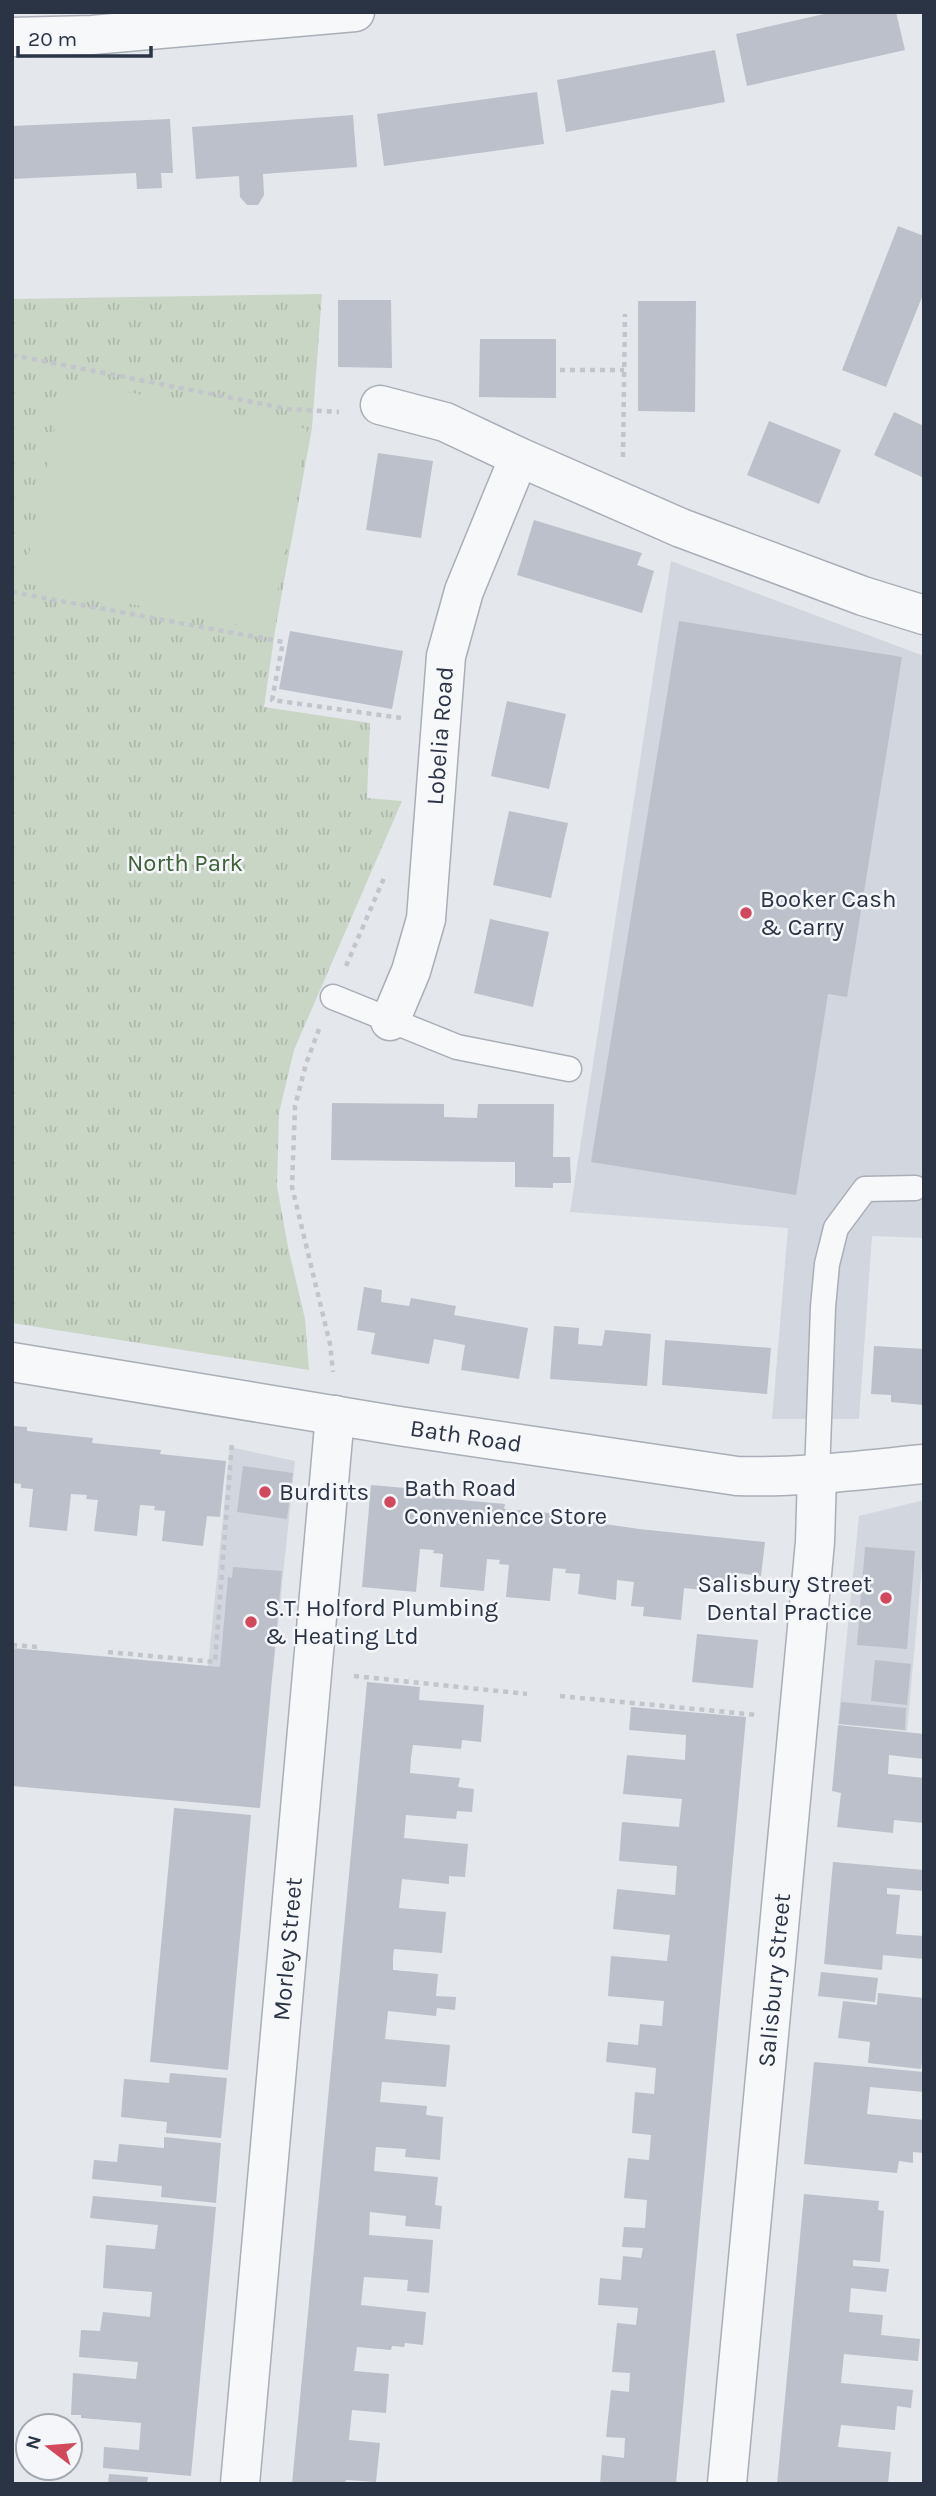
<svg xmlns="http://www.w3.org/2000/svg" width="936" height="2496" viewBox="0 0 936 2496" font-family="Karla,sans-serif">
<defs>
<pattern id="park-tufts" width="24" height="20" patternUnits="userSpaceOnUse" patternTransform="scale(1.75)"><rect width="24" height="20" fill="#c9d6c5"/><path d="M3 7l-1-3M5 7V3M7 7l1-3M15 17l-1-3M17 17v-4M19 17l1-3" fill="none" stroke="#adb8ab"/></pattern>
</defs>
<rect width="100%" height="100%" fill="#e4e7ec"/>
<path fill="#d2d6de" d="M671 561 924 656V1238L872 1236 859 1419H772L788 1228 570 1212Z
M230 1447 295 1461 273 1672 208 1666Z
M924 1500V1544L907 1731 838 1724 859 1516Z"/>
<path fill="url(#park-tufts)" d="M322 294 312 428 275 631 264 707 370 723 367 798 402 801 294 1050 279 1113 277 1186 288 1247 305 1319 309 1370 12 1323V299Z"/>
<path fill="#c9d6c5" d="M65 379 307 429 270 631 23 583Z"/>
<path fill="#bbc0ca" d="M833 12H896L905 50 747 86 736 34Z
M715 50 725 102 566 132 557 80Z
M537 92 544 144 384 166 377 114Z
M353 115 357 167 263 174 264 195 258 205H247L240 197 239 176 196 179 192 127Z
M170 119 173 173H161L162 188 137 189 136 173 12 179V126Z
M898 226 924 236V292L886 387 842 370Z
M338 300H391L392 368 338 367Z
M638 301H696L695 412 638 411Z
M480 339H556V398L479 397Z
M894 412 924 426V478L874 455Z
M769 421 841 450 819 504 747 475Z
M378 453 433 461 421 538 366 530Z
M534 520 642 553 637 565 654 571 642 613 517 575Z
M679 621 902 657 847 997 828 994 796 1195 591 1162Z
M290 631 403 651 392 709 279 689Z
M507 701 566 714 549 789 491 776Z
M509 811 568 823 551 898 493 885Z
M490 919 549 932 533 1007 474 993Z
M332 1103 444 1104V1117L477 1118 478 1104H554L553 1157H570L571 1183H553V1188L515 1187V1162L331 1160Z
M364 1287 382 1290 381 1302 409 1306 411 1298 456 1306 454 1315 528 1328 519 1379 461 1370 465 1345 434 1339 429 1364 371 1354 375 1333 357 1330Z
M554 1326 579 1328 578 1344 602 1346 605 1330 651 1334 647 1386 550 1379Z
M665 1340 771 1348 767 1394 662 1385Z
M874 1346 924 1349V1405L891 1402V1395L871 1394Z
M12 1426 27 1427V1431L93 1438 92 1443 161 1450 160 1454 226 1461 220 1517 207 1516 203 1546 162 1541 165 1511 154 1510 155 1506 140 1505 137 1536 94 1531 98 1500 86 1499 87 1495 71 1494 67 1531 29 1527 33 1489 21 1488V1484L12 1483Z
M243 1466 293 1473 287 1519 237 1512Z
M371 1485 439 1491V1498L505 1504 504 1509 570 1515V1519L639 1529 765 1542 761 1576 737 1573 736 1588 723 1587 722 1592 684 1588 681 1620 643 1616 644 1607 631 1606 634 1582 617 1580 616 1600 578 1594 580 1574 565 1573 566 1569 553 1568 550 1601 506 1597 509 1565 499 1564 500 1560 487 1559 484 1591 440 1587 443 1554 433 1553 434 1550 420 1549 416 1592 362 1587Z
M865 1547 915 1551 907 1649 857 1645Z
M233 1567 282 1571 260 1808 12 1786V1648L220 1667 228 1577 232 1578Z
M697 1634 758 1640 753 1688 692 1682Z
M875 1660 911 1664 907 1705 871 1701Z
M367 1682 420 1687 419 1700 484 1705 481 1742 462 1740 461 1749 413 1745 411 1758 410 1773 460 1778 458 1787 474 1789 472 1812 457 1811 456 1819 406 1815 404 1838 468 1844 465 1877 449 1876V1884L402 1879 399 1908 446 1912 442 1953 394 1949 393 1958V1970L438 1974 436 1996 456 1997 455 2010 437 2008 436 2016 388 2011 385 2039 450 2045 446 2087 382 2082 380 2102 427 2106 426 2115 443 2117 440 2160 405 2157 406 2149 376 2147 375 2156 374 2171 438 2177 435 2205 442 2206 440 2229 405 2226 406 2216 370 2212 369 2235 433 2240 429 2293 407 2291 408 2280 364 2277 361 2305 426 2312 423 2345 405 2343 404 2347 392 2346 391 2350 357 2347 354 2371 389 2374 386 2413 352 2410 349 2440 380 2443 376 2482 346 2480 345 2484H292Z
M841 1702 906 1708 905 1730 839 1724Z
M631 1707 746 1717 676 2484H600L602 2455 624 2458 625 2438 606 2437 611 2390 629 2392 630 2373 612 2372 617 2323 636 2325 638 2308 598 2305 600 2278 621 2280 623 2256 641 2258 643 2248 622 2247 624 2227 645 2228 647 2200 624 2198 628 2158 649 2160 651 2135 632 2133 635 2092 654 2094 656 2068 606 2062 608 2042 638 2045 640 2024 662 2026 664 2001 608 1996 611 1956 667 1961 670 1935 613 1929 617 1889 675 1895 677 1866 619 1861 622 1822 679 1827 682 1799 623 1794 627 1755 685 1760 686 1735 629 1730Z
M838 1725 924 1734V1759L889 1755 888 1774 924 1778V1823L894 1820 893 1833 837 1827 841 1793 832 1791Z
M174 1808 251 1815 228 2070 150 2062Z
M833 1862 924 1870V1891L887 1888V1894L900 1895 896 1934 924 1936V1959L883 1955 882 1970 824 1964Z
M821 1972 878 1978 875 2002 818 1996Z
M878 1993 924 1998V2047L921 2069 868 2063 870 2042 838 2038 843 2001 877 2005Z
M814 2062 924 2072V2092L870 2087 867 2114 924 2120V2153L913 2152V2163L899 2161 897 2173 804 2164Z
M170 2073 227 2078 221 2138 166 2133 167 2122 121 2117 124 2079 169 2083Z
M164 2137 221 2143 216 2203 161 2197 162 2186 92 2179 94 2160 117 2162 119 2144 164 2148Z
M804 2194 879 2201 878 2210 884 2211 880 2262 853 2260V2266L889 2269 886 2292 851 2288 849 2312 883 2315 881 2335 920 2339 918 2361 844 2354 841 2383 913 2390 911 2408 897 2406 895 2430 841 2425 838 2447 891 2452 888 2484H777Z
M93 2196 216 2207 191 2476 103 2468 104 2447 139 2450 141 2423 81 2418V2415H71L73 2373 136 2379 138 2362 79 2357 81 2330 100 2331 103 2312 150 2317 151 2304 152 2292 103 2288 106 2245 155 2249 158 2225 90 2218Z
M109 2474 148 2477 147 2484H108Z"/>
<g fill="none" stroke-linecap="round" stroke-linejoin="round">
<g stroke="#a9aeb7" stroke-width="27">
<path id="service" d="M333 997 457 1047 569 1069
M817 1475 823 1307 827 1264 836 1228 865 1189 915 1188"/>
</g>
<g stroke="#a9aeb7" stroke-width="41">
<g id="minor">
<path d="M12 37 92 35 355 12"/>
<path d="M380 405 445 422 519 457 681 528 863 596 924 615"/>
<path id="s1" d="M390 1021 411 971 426 919 446 656 464 591 519 457"/>
<path id="s2" d="M240 2484 335 1415"/>
<path id="s3" d="M727 2484 815 1542 817 1475"/>
</g>
</g>
<g stroke="#a9aeb7" stroke-width="41">
<g id="tertiary">
<path id="s4" d="M12 1362 399 1426 737 1476C800 1478 861 1470 924 1464"/>
</g>
</g>
<path stroke="#c2c5cb" stroke-width="4.5" stroke-dasharray="5 5" stroke-linecap="butt" d="M12 355 288 409 339 412
M560 370H624
M623 457 625 314
M12 592 283 642 272 700 401 718
M346 966 384 878
M319 1029 306 1064 295 1106 292 1187 330 1344 333 1372
M12 1645 38 1647
M108 1652 215 1662 232 1442
M354 1676 527 1694
M560 1696 758 1715"/>
<use href="#service" stroke="#f7f8fa" stroke-width="24"/>
<use href="#minor" stroke="#f7f8fa" stroke-width="38"/>
<use href="#tertiary" stroke="#f7f8fa" stroke-width="38"/>
</g>
<g fill="#d1495b" stroke="#f4f6f9" stroke-width="2.5">
<circle cx="746" cy="913" r="7"/>
<circle cx="265" cy="1492" r="7"/>
<circle cx="390" cy="1502" r="7"/>
<circle cx="886" cy="1598" r="7"/>
<circle cx="251" cy="1622" r="7"/>
</g>
<g text-anchor="middle" dominant-baseline="central" stroke-width="5" stroke-linejoin="round" paint-order="stroke">
<g font-size="24" fill="#2b3445" stroke="#f4f6f9">
<text stroke="none"><textPath href="#s1" startOffset="292">Lobelia Road</textPath></text>
<text stroke="none"><textPath href="#s4" startOffset="460">Bath Road</textPath></text>
<text stroke="none"><textPath href="#s2" startOffset="537">Morley Street</textPath></text>
<text stroke="none"><textPath href="#s3" startOffset="506">Salisbury Street</textPath></text>
</g>
<g font-size="24" fill="#3f6138" stroke="#f4f6f9">
<text x="185" y="863">North Park</text>
</g>
<g font-size="24" fill="#2b3445" stroke="#f4f6f9" text-anchor="start">
<text x="760" y="899">Booker Cash<tspan x="760" dy="28">&amp; Carry</tspan></text>
<text x="404" y="1488">Bath Road<tspan x="404" dy="28">Convenience Store</tspan></text>
<text x="279" y="1492">Burditts</text>
<text x="872" y="1584" text-anchor="end">Salisbury Street<tspan x="872" dy="28">Dental Practice</tspan></text>
<text x="265" y="1608">S.T. Holford Plumbing<tspan x="265" dy="28">&amp; Heating Ltd</tspan></text>
</g>
</g>
<rect width="936" height="2496" fill="none" stroke="#2b3445" stroke-width="28"/>
<g transform="translate(49 2447) rotate(286)"><circle r="33" fill="#f4f6f9" stroke="#a4a8b1" stroke-width="2"/>
<path d="M0-5L12 26L0 18L-12 26Z" fill="#d1495b"/>
<text y="-10" font-size="19" font-weight="bold" text-anchor="middle" fill="#2b3445">N</text>
</g>
<path d="M18 46v10h133v-10" fill="none" stroke="#2b3445" stroke-width="3.5"/>
<text x="28" y="46" font-size="21" fill="#2b3445" stroke="#f4f6f9" stroke-width="5" paint-order="stroke">20 m</text>
</svg>
